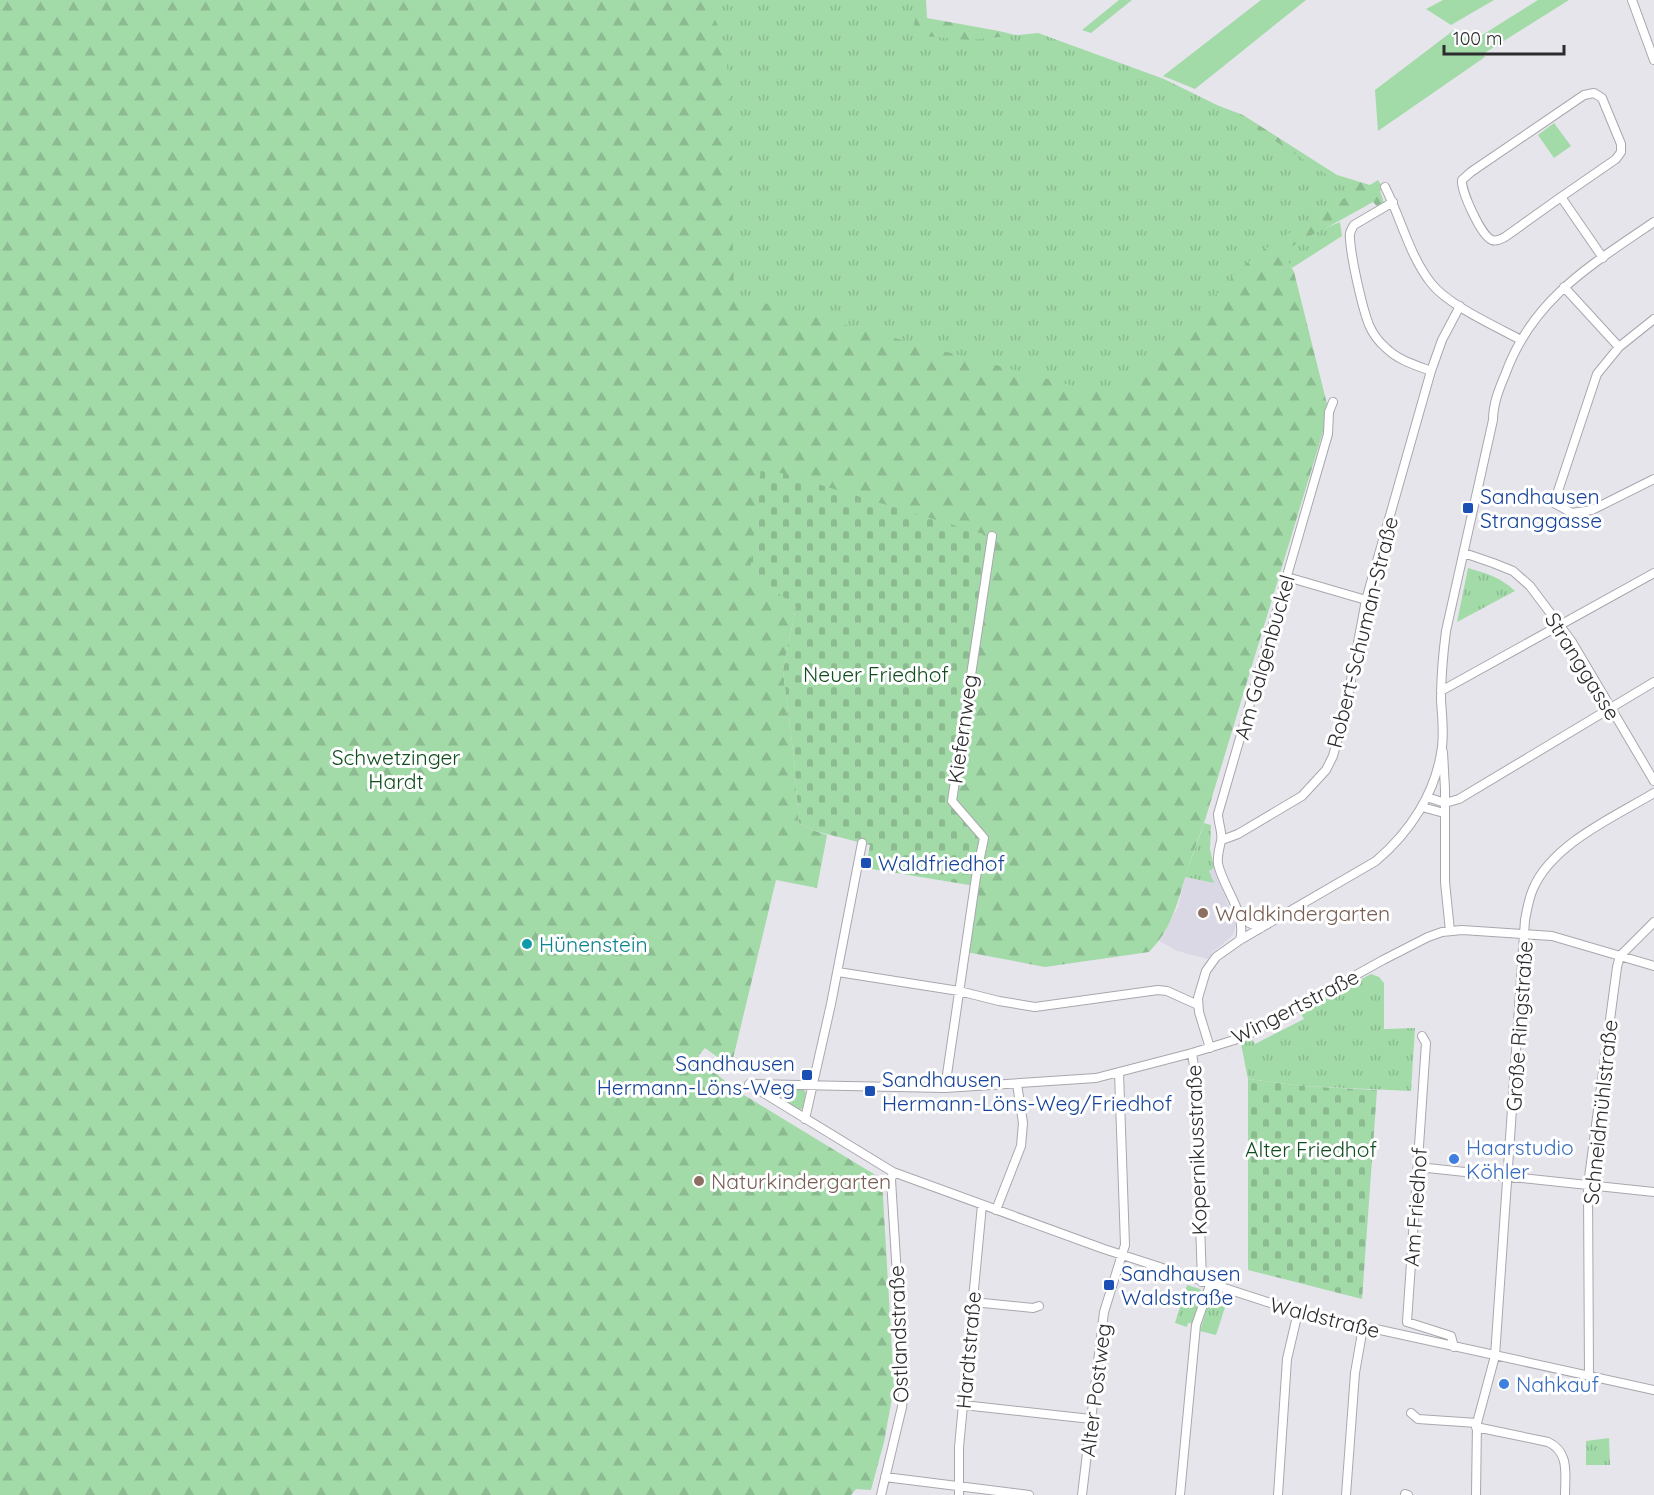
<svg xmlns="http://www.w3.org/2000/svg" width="1654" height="1495" viewBox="0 0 1654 1495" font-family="Quicksand,sans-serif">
<defs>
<pattern id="forest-firs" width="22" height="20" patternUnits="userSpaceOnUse" patternTransform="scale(1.5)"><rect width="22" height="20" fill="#a2daa8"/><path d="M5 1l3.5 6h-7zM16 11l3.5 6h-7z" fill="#8cbb91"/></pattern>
<pattern id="cemetery-stones" width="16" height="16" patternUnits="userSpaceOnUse" patternTransform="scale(1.5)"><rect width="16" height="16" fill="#a2daa8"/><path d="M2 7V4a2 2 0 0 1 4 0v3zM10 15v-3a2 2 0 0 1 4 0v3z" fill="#8cbb91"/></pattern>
<pattern id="park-tufts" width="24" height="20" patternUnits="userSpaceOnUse" patternTransform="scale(1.5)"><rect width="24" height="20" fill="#a2daa8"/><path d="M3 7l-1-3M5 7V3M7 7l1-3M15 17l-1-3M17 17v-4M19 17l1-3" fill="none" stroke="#8cbb91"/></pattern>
</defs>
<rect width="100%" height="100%" fill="#e7e5ec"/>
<path fill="#dbd8e6" d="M1214 868 1236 925 1233 935 1212 953 1208 959 1177 951 1159 941 1178 907 1185 877 1213 883 1209 871Z"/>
<path fill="#a2daa8" d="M1119 0H1132L1091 33 1082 30Z
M1261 0H1306L1195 89 1163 76Z
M1443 0H1494L1451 25 1426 9Z
M1538 0H1569L1483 54 1485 57 1378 131 1375 90 1454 30 1471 42Z
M1554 123 1571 146 1554 158 1538 135Z"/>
<path fill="url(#forest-firs)" d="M0 0H926L927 18 999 31 1060 46 1243 115 1337 175 1370 185 1378 180 1383 188 1380 191 1384 203 1378 207 1373 202 1283 252 1294 272 1329 412 1205 820C1198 839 1191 858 1185 878 1177 905 1170 931 1149 952L1045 967 966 952 980 853 950 802 987 550 750 570 796 607 783 671 794 759 799 823 815 831 827 835 817 888 776 880 731 1067 705 1048 698 1056 710 1069 739 1092 882 1179 894 1387 884 1442 871 1490 856 1489 851 1495H0Z"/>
<path fill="url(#cemetery-stones)" d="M761 467 983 534 987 550 950 801 982 838 975 886 866 868 870 845 815 831 799 823 794 759 783 671 796 607 750 571Z
M1248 1079 1302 1086 1377 1090 1362 1299 1248 1270Z"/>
<path fill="url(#park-tufts)" d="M707 0H919L912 35 970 40 1038 33 1164 79 1227 110 1354 192 1272 244 1247 263 1115 397 734 295 729 78 722 36Z
M1340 222 1342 236 1292 268 1282 252 1319 231Z
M1468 568C1486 573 1502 578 1515 591L1457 622Z
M1204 823 1211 825 1210 849 1214 868 1209 871 1214 883 1185 877Z
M1371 974 1379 977 1384 983V1029L1415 1028 1411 1091 1302 1086 1248 1079 1241 1044 1252 1039 1255 1044 1304 1019 1300 1012Z
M760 1087 802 1088 806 1093 803 1108 798 1111Z
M1187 1285 1200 1289 1203 1293 1193 1323H1188L1187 1327 1175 1323Z
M1215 1294 1228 1298 1216 1335 1200 1331 1211 1295Z
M1609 1438 1610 1465H1586V1441Z"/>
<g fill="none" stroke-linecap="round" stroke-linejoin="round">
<g stroke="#a9a7ae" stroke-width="10">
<path id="minor" d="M1632 0 1654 60
M1385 187C1401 218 1409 255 1431 283 1448 305 1495 326 1521 340
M1561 197 1505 237C1501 239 1497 242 1492 240 1481 236 1461 191 1462 180L1471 172 1584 95 1594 93 1602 98 1621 144V152L1616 159 1561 197 1603 258
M1393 202 1354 225C1351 230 1349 233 1350 238 1351 258 1362 307 1369 325 1373 334 1379 342 1386 348 1398 360 1415 365 1431 371
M1564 287 1619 347 1597 374 1554 503 1572 513 1592 510 1654 479
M1619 347 1654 319
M1464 553 1493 563 1513 571 1530 586 1572 642 1654 781
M1287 577 1366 600
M1441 691 1654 573
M1443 752 1445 789V882L1450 931
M1427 797 1445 803 1459 799 1654 682
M1422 807 1444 813
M1222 840 1238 834 1302 796 1326 770 1333 756 1345 712 1366 600 1431 371 1442 340 1460 306
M1240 913 1249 923 1261 928
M1240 940C1247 913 1224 890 1218 864 1217 856 1219 850 1221 841 1223 834 1218 822 1218 814L1328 434 1329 412 1333 402
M838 972 959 991 999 1001 1035 1007 1158 990 1167 991 1198 1005
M1422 1036 1426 1043 1407 1322 1451 1336 1454 1347
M1210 1048 1199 1012 1198 998 1206 971 1216 957 1240 940 1376 861C1410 832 1436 793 1442 747 1444 732 1442 716 1441 700 1441 677 1443 654 1446 631L1493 420C1493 404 1499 389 1505 375 1532 299 1591 265 1654 222
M1192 1053 1195 1073 1202 1282
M749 1084 893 1172 1104 1249 1298 1312 1654 1390
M750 1084 945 1088 1096 1078 1192 1053 1244 1037 1383 960 1428 937 1442 932 1462 930 1552 936 1654 966
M945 1088 976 877 984 838 952 801 992 536
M805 1119 831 1004 862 843
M1418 1167 1654 1192
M996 1210 1021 1146 1023 1123 1017 1084
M973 1302 1033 1308 1039 1306
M1589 1376 1588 1185 1617 967 1620 956 1654 922
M963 1405 1091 1419
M1411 1413 1418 1419 1477 1423
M1476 1427 1548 1442C1570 1452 1565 1475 1565 1495
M885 1477 1029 1495
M1405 1494 1408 1495
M881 1495 902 1407 904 1386 891 1180 893 1172
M959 1495V1447L982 1205
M1082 1495 1104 1312 1125 1245 1119 1072
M1180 1495 1196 1325 1210 1285
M1278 1495 1287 1359 1298 1312
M1346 1495 1355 1373 1363 1327
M1476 1495 1477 1423 1495 1356 1525 920C1527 909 1529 898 1533 889 1552 844 1614 817 1654 793"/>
</g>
<use href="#minor" stroke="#fff" stroke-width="8"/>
</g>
<g fill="#1a4fb4" stroke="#fff" stroke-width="2">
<rect x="1462" y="502" width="12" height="12" rx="3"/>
<rect x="860" y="857" width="12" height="12" rx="3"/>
<rect x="801" y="1069" width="12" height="12" rx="3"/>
<rect x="864" y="1085" width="12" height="12" rx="3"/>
<rect x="1103" y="1279" width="12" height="12" rx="3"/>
</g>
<g fill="#8d6e63" stroke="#fff" stroke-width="2">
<circle cx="1203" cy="913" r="6"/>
<circle cx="699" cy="1181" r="6"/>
</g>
<circle fill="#0f9aa8" stroke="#fff" stroke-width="2" cx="527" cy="944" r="6"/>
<g fill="#3f7fe0" stroke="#fff" stroke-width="2">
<circle cx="1454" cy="1159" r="6"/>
<circle cx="1504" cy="1384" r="6"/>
</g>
<g text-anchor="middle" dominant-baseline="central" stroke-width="6" stroke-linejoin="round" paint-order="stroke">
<g font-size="21" fill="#164399" stroke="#fff" text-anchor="start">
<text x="1480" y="496">Sandhausen<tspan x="1480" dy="24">Stranggasse</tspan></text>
<text x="878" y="863">Waldfriedhof</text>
<text x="795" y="1063" text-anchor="end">Sandhausen<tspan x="795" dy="24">Hermann-Löns-Weg</tspan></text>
<text x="882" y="1079">Sandhausen<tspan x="882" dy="24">Hermann-Löns-Weg/Friedhof</tspan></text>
<text x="1121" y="1273">Sandhausen<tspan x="1121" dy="24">Waldstraße</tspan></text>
</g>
<g font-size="21" fill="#2c2c2e" stroke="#fff">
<text transform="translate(1362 632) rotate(-76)">Robert-Schuman-Straße</text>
<text transform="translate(1264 657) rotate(-74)">Am Galgenbuckel</text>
<text transform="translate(1583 666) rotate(58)">Stranggasse</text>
<text transform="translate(962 729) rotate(-82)">Kiefernweg</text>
<text transform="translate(1295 1006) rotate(-27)">Wingertstraße</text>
<text transform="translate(1519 1026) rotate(-86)">Große Ringstraße</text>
<text transform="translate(1600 1112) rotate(-84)">Schneidmühlstraße</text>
<text transform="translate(1196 1150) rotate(-92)">Kopernikusstraße</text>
<text transform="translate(1415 1207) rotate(-86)">Am Friedhof</text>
<text transform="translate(1325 1317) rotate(14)">Waldstraße</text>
<text transform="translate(898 1334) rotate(-92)">Ostlandstraße</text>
<text transform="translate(968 1350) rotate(-85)">Hardtstraße</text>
<text transform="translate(1095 1390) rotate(-83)">Alter Postweg</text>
</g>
<g font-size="21" fill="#0f4d1e" stroke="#fff">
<text x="876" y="674">Neuer Friedhof</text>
<text x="396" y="757">Schwetzinger<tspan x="396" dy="24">Hardt</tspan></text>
<text x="1311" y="1149">Alter Friedhof</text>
</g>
<g font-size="21" fill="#785e54" stroke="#fff" text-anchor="start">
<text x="1215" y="913">Waldkindergarten</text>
<text x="711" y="1181">Naturkindergarten</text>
</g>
<g font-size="21" fill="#0d838f" stroke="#fff" text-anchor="start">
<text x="539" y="944">Hünenstein</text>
</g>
<g font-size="21" fill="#366cbe" stroke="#fff" text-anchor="start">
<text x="1466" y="1147">Haarstudio<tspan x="1466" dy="24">Köhler</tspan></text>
<text x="1516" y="1384">Nahkauf</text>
</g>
</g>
<path d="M1444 45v9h120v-9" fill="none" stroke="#2c2c2e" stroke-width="3"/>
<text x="1453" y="45" font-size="18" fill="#2c2c2e" stroke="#ffffff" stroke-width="4.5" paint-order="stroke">100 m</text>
</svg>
